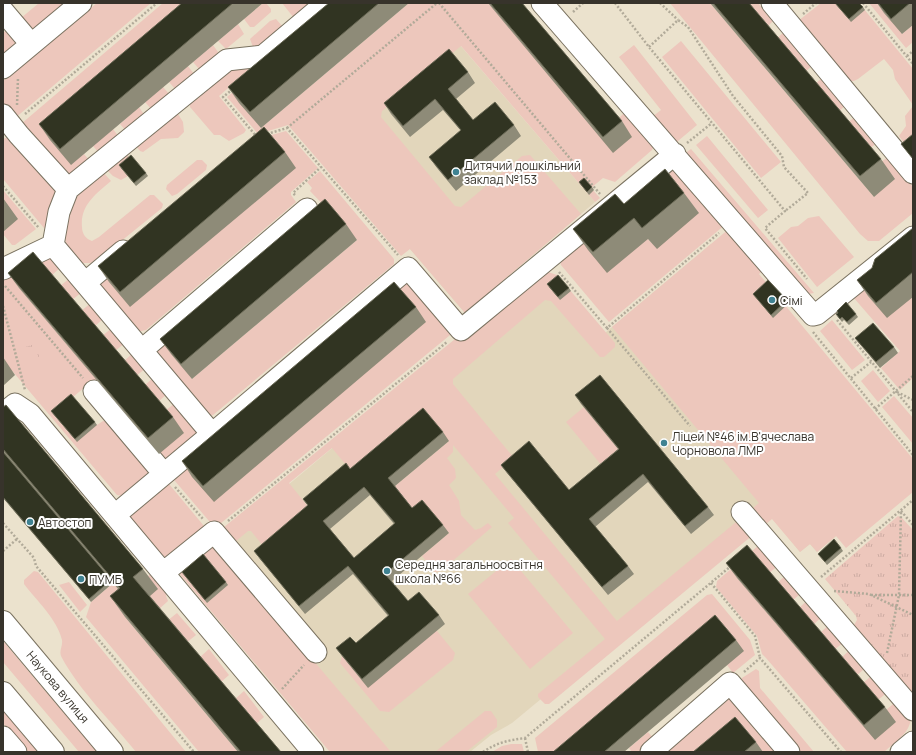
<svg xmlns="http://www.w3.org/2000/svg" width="916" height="755" viewBox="0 0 916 755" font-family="Manrope,sans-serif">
<defs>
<pattern id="park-tufts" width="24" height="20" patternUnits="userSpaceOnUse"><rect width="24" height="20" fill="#edc7bc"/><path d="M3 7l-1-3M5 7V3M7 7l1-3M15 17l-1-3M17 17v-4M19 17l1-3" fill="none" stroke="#ccaba2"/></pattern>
</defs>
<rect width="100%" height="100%" fill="#ebe2cd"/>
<path fill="#e2d6bb" d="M447 30 595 202 465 313 318 142Z
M711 244 883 497 817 552 810 544 800 552 767 512 512 723 491 735 470 752H369L227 536 537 277 593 343Z"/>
<path fill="#edc7bc" d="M39 3H71L40 28 31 30 21 18Z
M97 3H151L14 119 3 110V81Z
M163 3H212L71 164 84 154 90 161 68 178 21 124Z
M263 3H266L271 9V12L254 27H250L244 19Z
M282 3H319L294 18Z
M409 3H488L618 119 627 110 654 146 652 150 615 182 603 178 591 188 600 198 595 202 461 46 382 111 381 117 455 206 461 207 522 156 530 155 581 214 465 313 410 249 401 256 288 125 258 134 227 97 246 81 261 128Z
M670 3H710L874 197 881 162 888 157 913 187V213L879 241H868L860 234Z
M746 3H758L773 21 767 27Z
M821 3H859L913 69V105L895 79 893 70 884 59 858 79 854 81H849L798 21Z
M869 3H896L902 34 913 25V42L906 48Z
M276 19 283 27 261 50 253 47 250 39 270 21Z
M238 24 244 34 226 49 218 41Z
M8 29 19 42 3 55V33Z
M783 33 812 66 805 72 776 39Z
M681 41 781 162 761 178 662 57Z
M213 45 218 52 217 55 201 69H199L193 62Z
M634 45 697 125 672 146 652 117 661 110 619 57Z
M188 66 194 74 175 89 169 82Z
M230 66 248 67V71L219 96 246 130 244 133 229 141 220 135H214L190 107V101Z
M822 78 845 106 838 112 815 84Z
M163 87 170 95 152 110 145 102Z
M913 106V155L899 136 906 126 905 116Z
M139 107 145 116 126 131 120 124Z
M172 113 178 114 183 122 184 132 178 138 161 139 143 152 140 151 136 146Z
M855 117 877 143 869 149 847 123Z
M113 129 119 137 99 153 93 146Z
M286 131 318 168 291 192V195L296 202 146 330 137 332 94 277 257 139Z
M11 136 62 190 48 227 44 228 3 179V139Z
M707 136 768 210 758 218 696 145Z
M691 149 814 293 808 294 683 155Z
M126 154 131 160 121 168 128 176 121 180 113 176 106 169Z
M197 160H202L207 165 206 170 177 194 172 196 166 189 167 185Z
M674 168 726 224 609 322 561 265 560 260 594 228 648 239 657 248 649 184Z
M102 171 111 181C96 194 80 205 82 227 82 234 86 239 92 241L99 237 150 195H154L163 204 162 208 99 259 90 263H82L74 256 67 246 64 237 72 196Z
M320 171 394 259V264L213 415 209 416 156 354 159 348 177 334 192 379 357 240 310 191 312 188 307 182Z
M3 190 36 229 15 245H12L3 234Z
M819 216 854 257 817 287 778 238 791 227 798 226 808 218Z
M730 228 764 269 759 274 913 459V492L846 548 836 536 817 552 810 544 800 552 772 519 549 704H545L538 697V694L605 639 508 523 514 518 453 445V452L447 458 455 469 456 478 449 485 459 501 461 515 475 530 481 528 488 523 492 527 441 571 435 572 422 556 449 533 418 516 394 487 449 441 356 477 332 448 289 483 314 514 268 552 251 531H248L235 542 218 532 460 335 548 272 557 275 615 343V347L604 357H600L551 301 545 300 453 379V384L514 458 495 474 617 621 759 503 612 327Z
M47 253 61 267 51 276 165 411 175 403 197 431 195 438 164 465 91 382 73 397 97 425 103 421 112 422 150 466 149 474 124 496 117 495 3 360V273Z
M877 276 913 297V378L900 390 881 368 900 351 853 297Z
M70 278 82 292 72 300 60 286Z
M406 279 455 331 215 528 169 474Z
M91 303 104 318 94 327 81 311Z
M832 320 865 360 852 370 820 331Z
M112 328 125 343 115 351 102 336Z
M133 353 146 368 136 376 124 361Z
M873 370 890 391 878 402 861 381Z
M154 377 168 393 158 402 144 386Z
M894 396 913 418V444L882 407Z
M584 407 625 457 607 472 566 422Z
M164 478 209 532 165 563 127 516Z
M765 540 783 562 769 573 886 710 899 699C903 704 908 709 910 715 914 730 894 743 884 752H847L766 658 762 654 757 636 716 587 717 581Z
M212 541 391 752H330L177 571Z
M511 559 573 633 530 669 468 594Z
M34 571 38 572 186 752H136C112 722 80 691 62 658 58 651 63 647 62 640 57 619 37 601 24 584V580Z
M154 571 167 593 166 596 168 601 158 610 148 598 147 577Z
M791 571 806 589 792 601 777 583Z
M69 582 87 605 80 612 59 585Z
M113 583 135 609 125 617 238 752H199L86 617 91 602Z
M712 594 750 640 755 655 733 673 727 665 573 752H538L535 738 707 595Z
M812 596 826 613 813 625 799 608Z
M177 613 196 635 186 643 167 621Z
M833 621 848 639 834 650 820 633Z
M437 631 455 653 453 660 389 712 380 711 340 663 342 656Z
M3 641 97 752H79L3 662Z
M854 646 870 664 856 676 841 658Z
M209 649 229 675 220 683 199 658Z
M756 669 759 671 760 688 814 752H794L739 685 742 678Z
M876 672 891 689 877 701 863 683Z
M244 691 264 717 255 725 234 700Z
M730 694 783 752H660Z
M3 711 38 752H27L3 723Z
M485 711H491L497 720V727L466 752H435Z
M648 732 655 740 641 752H632L629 748Z
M511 744H522L524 752H492L502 746Z"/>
<path fill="url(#park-tufts)" d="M36 344 40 361 29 363 25 347Z
M898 516 902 518 913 530V699L854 631V625L857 620 856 616 825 579Z"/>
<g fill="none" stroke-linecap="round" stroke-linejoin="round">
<g stroke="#7a7260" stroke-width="23">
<path id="minor" d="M542 3 813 315 817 314 913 237
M772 3 913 173
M3 11 31 44
M3 68 81 3
M3 115 19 135 68 189
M3 269 53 245
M85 283 123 251
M142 350 307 209
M94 391 164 474
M3 414 15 404 30 414 313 752
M212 434 408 268 461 330 675 154
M742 512 913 710
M115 515 212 434 53 245 59 212 68 189 227 60 263 56 326 3
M163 573 214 532 316 652
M3 737 16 752
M651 752 730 683 789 752
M901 752 913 742"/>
</g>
<g stroke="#7a7260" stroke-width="24">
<path id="major" d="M3 622 112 752
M3 693 53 752"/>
</g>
<path stroke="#b1aa99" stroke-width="2.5" stroke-dasharray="2 2" stroke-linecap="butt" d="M439 3 600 194
M615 3 649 47 785 211 765 228 807 279
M660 3 678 20
M863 3 913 64
M573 12 583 3
M803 14 816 3
M649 47 678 20 688 27 733 96 782 156 784 167 808 193 785 211
M907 56 913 51
M233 89 223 97 257 137
M17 105 18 78
M25 114 157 3
M287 128 437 3
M267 134 287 128 398 255
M687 143 712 123
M3 186 39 228
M295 195 293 193 321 167
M559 272 607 328 719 233
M5 286 83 378
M3 306 25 390
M837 320 913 412
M607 328 690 426
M813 332 913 455
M851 378 871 362
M897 392 913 400
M875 409 913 376
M175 487 203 519
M901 511 913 525
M228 521 447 342
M3 523 34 558 36 566 194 752
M3 551 17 539
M821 577 913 500
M711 583 755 636 760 658
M834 591 869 594 913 615
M871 595H913
M887 653 899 595 901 511
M744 672 760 658 841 752
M282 689 304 665
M525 738 528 752
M483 752C496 743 509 740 525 738L731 566"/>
<use href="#minor" stroke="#fff" stroke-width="21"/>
<use href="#major" stroke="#fff" stroke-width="22"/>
</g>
<path fill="#8e8b78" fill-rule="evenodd" d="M182 3H263L71 165 50 140 39 124Z
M329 3H409L261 128 239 103 228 87Z
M488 3H522L622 121 632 137 613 153Z
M710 3H749L881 159 895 179 874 197Z
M835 3 863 7 865 10 851 22Z
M877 3H913V25L902 34 884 13Z
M468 72 475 83 456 99 473 120 514 125 521 136 456 191 437 168 429 157 461 131 443 110 410 137 391 114 384 103Z
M285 152 296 168 130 307 109 282 98 266Z
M121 168 146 173 148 176 136 186Z
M579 182 592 187 594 190 589 195Z
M684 193 699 213 657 249 648 239 607 273 588 250 573 229 624 204Z
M3 198 18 219 3 232Z
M346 224 357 240 192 379 171 354 160 339Z
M913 228V297L887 318 868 296 857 280 872 268Z
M8 273 173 417 184 433 159 454 19 288Z
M549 287 569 288 571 291 560 300Z
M753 294 787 300 789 303 773 318Z
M416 307 426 322 214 502 192 477 182 461Z
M836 314H856L858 317 849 325 844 320 842 322Z
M855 338 894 347 898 353 880 368 859 343Z
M3 357 15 375 3 386Z
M575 395 708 507 714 515 691 534 648 482 595 527 628 566 634 574 608 595 507 473 501 465 569 490 618 449 581 404Z
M3 407 143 569 158 589 150 596 281 752H238L125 617 110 596 118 589 113 583 91 602 3 498Z
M51 411 95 422 97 425 77 442Z
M443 432 449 441 395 486 412 508 443 525 449 533 392 581 408 601 439 615 445 624 368 688 342 656 336 648 356 643 388 616 353 574 305 614 260 559 254 551 308 506 303 499 350 469ZM370 495 394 524 354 558 330 529Z
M841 548 843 551 827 565 820 556Z
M726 563 885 707 896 722 875 740 737 578Z
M182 572 226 582 228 585 207 603Z
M736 640 744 651 624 752H553Z
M756 742 763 752H693Z"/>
<path fill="#313422" stroke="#696855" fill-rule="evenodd" d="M182 3H233L60 149 39 124Z
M329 3H379L250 112 228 87Z
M490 3H522L622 121 603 137Z
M713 3H749L881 159 860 176Z
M835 3H859L863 7 849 19Z
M878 3H910L891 19Z
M449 49 468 72 448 89 473 120 495 102 514 125 448 180 429 157 461 130 435 99 403 126 384 103Z
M264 127 285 152 120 292 98 266Z
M913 134V159L901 144Z
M131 155 146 173 134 183 119 165Z
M665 169 684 193 642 228 634 218 593 252 573 229 615 194 624 204Z
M584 178 592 187 587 192 579 182Z
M325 199 346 224 181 364 160 339Z
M913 228V272L876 303 857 280 872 268 875 259Z
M33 252 173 417 148 438 8 273Z
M558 275 569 288 558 297 547 284Z
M768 280 787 300 771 315 753 294Z
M394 282 416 307 203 486 182 461Z
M846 302 856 314 847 322 842 317 840 319 836 314 838 313 837 311Z
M873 323 894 347 876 362 855 338Z
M600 375 708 507 685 526 643 474 589 519 628 566 602 587 501 465 529 441 569 490 619 449 575 395Z
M71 394 95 422 75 439 51 411Z
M6 405 143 569 133 577 281 752H241L110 596 120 588 3 449V407Z
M423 408 443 432 388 478 412 508 422 500 443 525 385 574 408 601 419 592 439 615 362 679 336 648 350 637 356 643 389 615 348 566 299 606 254 551 308 505 303 499 346 463 350 469ZM364 487 395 523 354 558 323 521Z
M3 452 111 580 89 599 3 497Z
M834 539 841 548 825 562 818 554Z
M747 545 885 707 864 725 726 563Z
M203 554 226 582 205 600 182 572Z
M715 615 736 640 604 752H553Z
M735 717 756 742 744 752H693Z"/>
<g fill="#3f8292" stroke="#fff" stroke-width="1.5">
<circle cx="456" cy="172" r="4"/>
<circle cx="772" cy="300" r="4"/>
<circle cx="664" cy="443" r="4"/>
<circle cx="30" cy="522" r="4"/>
<circle cx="387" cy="571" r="4"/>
<circle cx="81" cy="579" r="4"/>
</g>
<g text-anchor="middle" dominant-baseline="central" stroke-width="4" stroke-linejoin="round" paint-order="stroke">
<g font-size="12" fill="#37332b" stroke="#fff" text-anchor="start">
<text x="464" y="165">Дитячий дошкільний<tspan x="464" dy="14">заклад №153</tspan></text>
<text x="780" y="300">Сімі</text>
<text x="672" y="436">Ліцей №46 ім.В'ячеслава<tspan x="672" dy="14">Чорновола ЛМР</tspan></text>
<text x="38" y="522">Автостоп</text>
<text x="395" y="564">Середня загальноосвітня<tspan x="395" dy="14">школа №66</tspan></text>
<text x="89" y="579">ПУМБ</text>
</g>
<g font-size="12" fill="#37332b" stroke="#fff">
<text transform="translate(58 687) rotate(50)">Наукова вулиця</text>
</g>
</g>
<rect width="916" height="755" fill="none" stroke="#37332b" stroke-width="8"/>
</svg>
